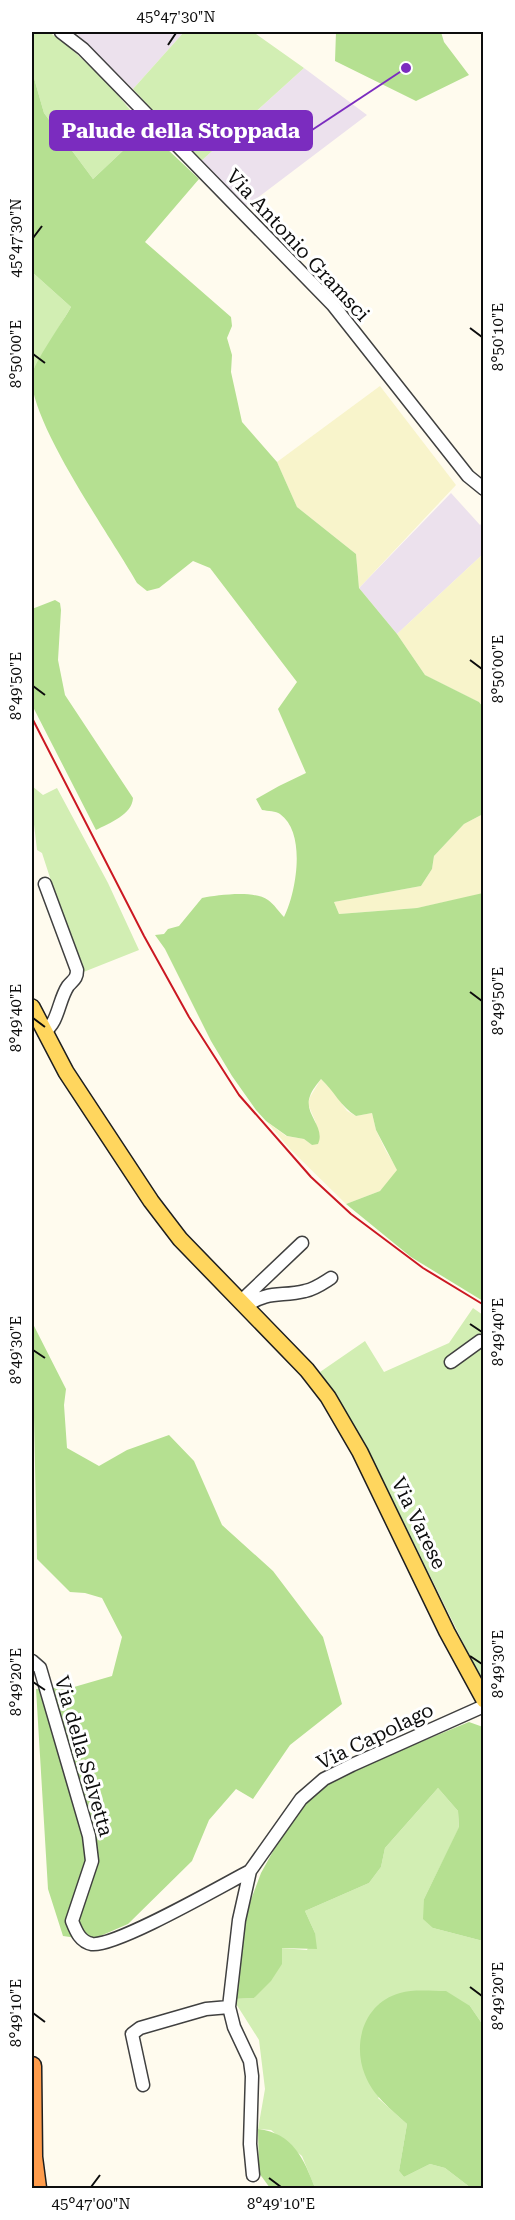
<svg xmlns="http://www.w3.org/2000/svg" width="515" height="2220" viewBox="0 0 515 2220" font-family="'Roboto Serif',serif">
<rect width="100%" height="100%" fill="#fffbee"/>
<path fill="#ece1ed" d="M75 32H184L133 89Z
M304 68 367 115 244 208 200 162Z
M451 493 480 525 483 522V554L397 634 359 588Z"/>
<path fill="#f8f4cb" d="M380 386 456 485 359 588 356 554 297 507 277 462Z
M483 554V706L479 702 425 675 397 634Z
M483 814 482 894 417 908 339 914 334 902 421 886 432 869 434 856 464 824Z
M321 1079 333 1091 347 1111 356 1116 372 1113 376 1130 386 1151 398 1170 380 1191 346 1204 290 1149 266 1121 286 1136 304 1139 312 1145 316 1123 308 1104 310 1097Z"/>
<path fill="#d2eeb3" d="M32 32H49L68 46 107 82 146 129 93 179 44 113 32 71Z
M184 32 256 34 304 68 200 162 133 89Z
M32 272 71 307 32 372Z
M32 786 43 795 57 788 108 883 139 950 81 973 42 853 37 850 32 807Z
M473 1308 483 1315V1683L364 1442 320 1372 365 1341 384 1372 449 1343Z
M438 1788 458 1811 459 1828 424 1899 433 1928 483 1941V2025L470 2006 378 2098 407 2124 399 2171 404 2177 430 2164 445 2168 471 2188H315L302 2156 271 2130 258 2129 265 2089 259 2040 233 1999 254 1998 281 1948 307 1950 315 1933 305 1911 369 1883 381 1867 385 1848Z"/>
<path fill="#b5e091" d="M336 32H441L444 42 469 75 416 101 335 61Z
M32 71 44 113 93 179 146 129 199 179 145 242 231 317 232 326 227 338 232 355 231 372 242 422 277 462 297 507 356 554 359 588 397 634 425 675 479 702 483 707V814L464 824 434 856 432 869 421 886 334 902 339 914 417 908 483 893V1301L411 1257 346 1204 380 1191 397 1170 376 1130 372 1113 356 1116C341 1107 334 1091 321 1079 317 1084 312 1090 310 1096 303 1114 326 1127 318 1144L312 1145 304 1139 287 1136 266 1121 256 1110 232 1076 211 1041 165 949 155 935 164 934 168 929 179 926 202 898C218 895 254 890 268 900 274 904 279 912 284 917 296 893 307 833 280 814 276 811 268 811 262 810L256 799 279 786 306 773 278 709 297 682 210 568 193 561 159 588 147 591 137 583C113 540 27 419 32 375 33 364 64 320 71 307L32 272Z
M55 600 60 603 61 610 58 660 65 695 133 798C132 815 109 823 96 830L32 705V609Z
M32 1322 66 1389 64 1405 67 1448 99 1466 127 1450 169 1435 194 1461 222 1525 273 1571 323 1637 342 1704 290 1745 253 1799 236 1789 209 1820 192 1861 128 1924 91 1940 63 1936 48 1889 36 1689 74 1687 112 1676 122 1637 102 1598 85 1593 70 1592 37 1559Z
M469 1722 483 1727V1941L433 1928 423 1919 424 1899 459 1827 458 1811 438 1788 385 1848 381 1867 369 1883 305 1911 315 1933 317 1949 282 1948V1964L271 1981 254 1998 233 1999 243 1921 261 1873 287 1826 306 1802 328 1784 355 1769Z
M446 1991 470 2006 483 2025V2188H471L445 2168 430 2164 404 2177 399 2171 407 2124C391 2109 373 2096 365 2075 352 2043 364 2003 400 1993 413 1989 431 1991 446 1991Z
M258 2129C293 2133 304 2159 315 2188H270L259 2173Z"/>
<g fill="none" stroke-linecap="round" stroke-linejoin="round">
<g stroke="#404040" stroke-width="15">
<path id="minor" d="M61 32 83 49 333 305 468 476 484 489
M44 1032C59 1022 58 1001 68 986 73 980 77 979 77 970L45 884
M241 1301 302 1243
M246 1306C269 1290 281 1297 305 1291 315 1289 323 1283 331 1278
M451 1362 480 1341 484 1342
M32 1661 40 1668 89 1836 92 1861 72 1921C76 1931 80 1942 92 1944 116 1947 223 1885 250 1871
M143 2085 132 2034 140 2028 206 2009 229 2007
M253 2175 250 2144 252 2076 250 2061 234 2027 229 2007 239 1920 250 1871 301 1799 324 1779 352 1765 484 1706"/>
</g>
<g stroke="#1e1e1e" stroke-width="18">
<path id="major" d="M32 1007 66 1072 151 1201 180 1239 307 1370 328 1397 360 1452 447 1632 484 1700"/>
</g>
<g stroke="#1e1e1e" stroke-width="21">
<path id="highway" d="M32 2066 33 2157 37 2188"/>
</g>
<use href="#minor" stroke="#fff" stroke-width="12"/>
<use href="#major" stroke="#ffd65e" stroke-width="15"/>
<use href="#highway" stroke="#ff9c4c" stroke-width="18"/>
<path stroke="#cb1822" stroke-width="2" d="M32 718 144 936 189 1017 239 1095 311 1177 351 1214 423 1268 484 1305"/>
</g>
<path fill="none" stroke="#0d0d0d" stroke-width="2" d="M168 45 176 33M33 238 42 226M470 328 482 337M33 354 45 363M470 660 482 669M33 686 45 695M470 992 482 1001M33 1018 45 1027M470 1324 482 1332M33 1350 45 1358M470 1656 482 1664M33 1682 45 1690M470 1987 482 1996M33 2013 45 2022M269 2178 281 2187M91 2187 100 2175"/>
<g text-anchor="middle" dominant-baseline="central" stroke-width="6" stroke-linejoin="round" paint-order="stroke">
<g font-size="20" fill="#0d0d0d" stroke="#fff">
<text transform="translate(298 245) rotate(47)">Via Antonio Gramsci</text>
<text transform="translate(419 1523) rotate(64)">Via Varese</text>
<text transform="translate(375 1736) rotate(-26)">Via Capolago</text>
<text transform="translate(84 1756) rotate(74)">Via della Selvetta</text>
</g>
</g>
<path fill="none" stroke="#7b2cbf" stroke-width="2" d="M406 68L312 130"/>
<circle fill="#7b2cbf" stroke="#fff" stroke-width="2" cx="406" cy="68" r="6"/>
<rect fill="#7b2cbf" stroke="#7b2cbf" stroke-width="2" x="50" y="111" width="262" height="39" rx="6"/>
<g font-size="21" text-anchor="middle" font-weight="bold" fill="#fff">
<text x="181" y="138">Palude della Stoppada</text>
</g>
<rect width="515" height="2220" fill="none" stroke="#ffffff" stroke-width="66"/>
<rect x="33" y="33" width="449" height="2154" fill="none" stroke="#0d0d0d" stroke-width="2"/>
<g font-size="15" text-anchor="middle" fill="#0d0d0d">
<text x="176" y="22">45°47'30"N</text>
<text transform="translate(16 238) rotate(-90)" y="5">45°47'30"N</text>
<text transform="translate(498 337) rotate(-90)" y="5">8°50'10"E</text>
<text transform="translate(16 354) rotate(-90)" y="5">8°50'00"E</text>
<text transform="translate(498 669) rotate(-90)" y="5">8°50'00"E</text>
<text transform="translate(16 686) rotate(-90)" y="5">8°49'50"E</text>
<text transform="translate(498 1001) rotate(-90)" y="5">8°49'50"E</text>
<text transform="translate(16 1018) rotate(-90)" y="5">8°49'40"E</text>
<text transform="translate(498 1332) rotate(-90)" y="5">8°49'40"E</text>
<text transform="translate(16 1350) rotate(-90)" y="5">8°49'30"E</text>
<text transform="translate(498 1664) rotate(-90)" y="5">8°49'30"E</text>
<text transform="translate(16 1682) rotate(-90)" y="5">8°49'20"E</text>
<text transform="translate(498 1996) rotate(-90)" y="5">8°49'20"E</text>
<text transform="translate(16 2013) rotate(-90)" y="5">8°49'10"E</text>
<text x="91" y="2209">45°47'00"N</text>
<text x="281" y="2209">8°49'10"E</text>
</g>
</svg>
